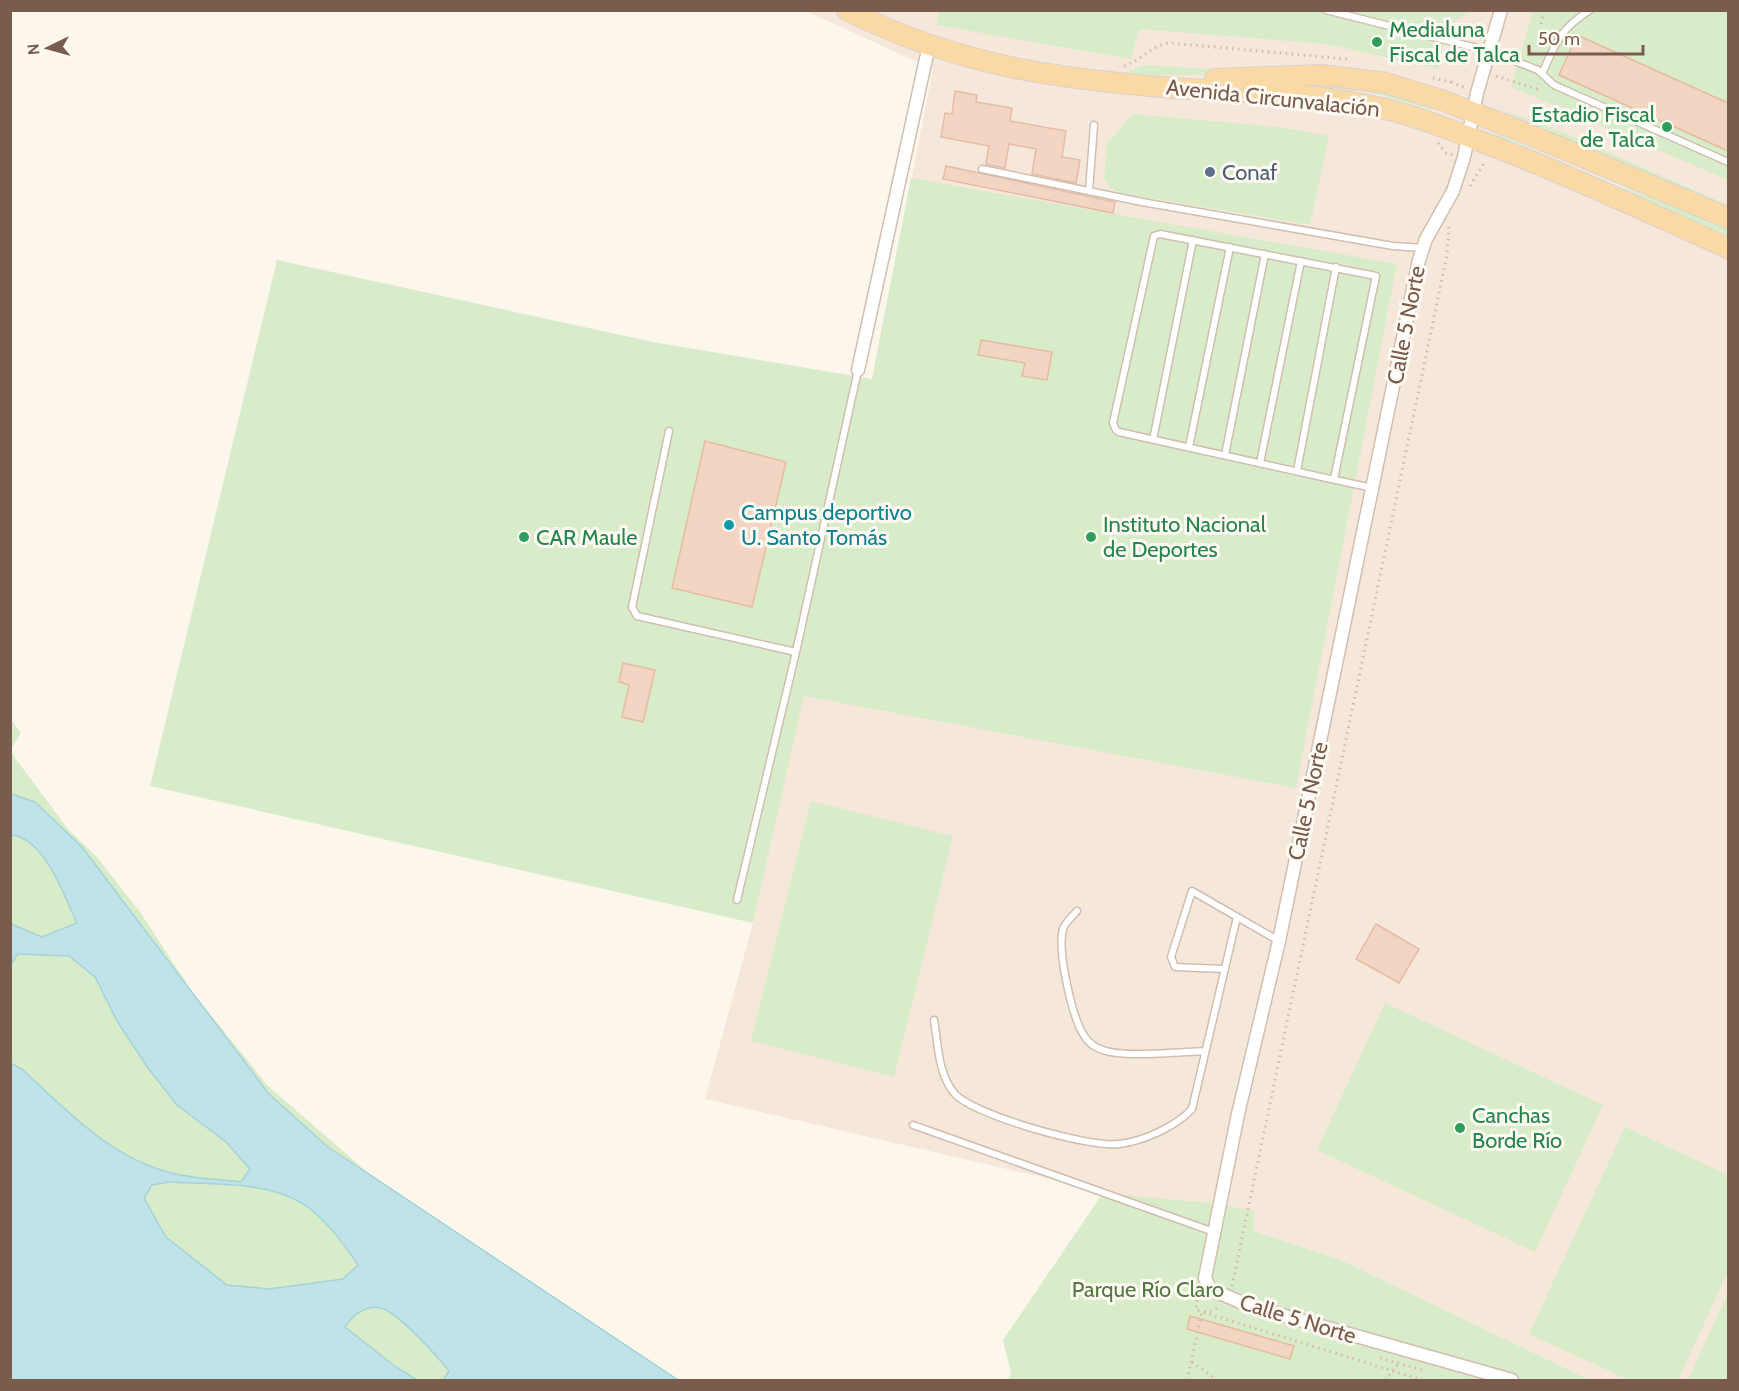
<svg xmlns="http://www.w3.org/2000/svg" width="1739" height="1391" viewBox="0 0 1739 1391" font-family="Cabin,sans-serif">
<rect width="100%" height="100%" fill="#fdf6ec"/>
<path fill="#f5e8da" d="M806 11H1728V1295L1689 1380H1590L1339 1259 1197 1213 705 1099 753 923 803 696 872 379 933 69Z"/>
<path fill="#d8ecc9" d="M939 10 1471 11 1447 26 1438 69 1327 44 1139 29 1131 59 936 25Z
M1533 11H1728V180L1511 87Z
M1146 65 1228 70 1227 74 1126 76V72Z
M1309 81 1372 89 1433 106 1432 110 1371 92 1341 88 1288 86Z
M1491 106 1557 130 1728 205V210Z
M1133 114 1279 127 1329 136 1310 225 1120 193 1111 188 1104 180 1107 144Z
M1497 134 1615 185 1678 207 1728 228V240L1494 137 1493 134Z
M911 178 1397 264 1296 788 804 696 753 923 150 786 277 260 653 342 872 379Z
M10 718 21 733 11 749 15 758 68 829 97 857 140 912 193 993 268 1086 366 1171 678 1380H11Z
M811 801 953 836 894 1077 751 1041Z
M1385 1003 1603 1105 1535 1252 1317 1150Z
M1625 1127 1728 1175V1272L1678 1380H1629L1529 1334Z
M1103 1193 1209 1203 1255 1211 1253 1231 1339 1259 1590 1380H1008L1011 1373 1003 1340Z
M1728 1293V1380H1688Z"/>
<path fill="#bfe3e8" stroke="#a5d3da" stroke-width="1.5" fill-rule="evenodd" d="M11 794 35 802 82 847 269 1094 328 1147 678 1380H443L449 1371C437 1356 402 1317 384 1309 368 1303 353 1314 345 1327L396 1367 417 1380H11V1063L23 1070C66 1110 112 1159 172 1173 194 1179 219 1179 241 1182L250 1169 226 1142 177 1105 148 1068 117 1021 95 977 69 956 18 954 11 964V924L42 937 77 923C64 896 45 838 11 835ZM170 1182C211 1185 261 1181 298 1201 320 1212 345 1245 358 1265L343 1279 269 1289 227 1285 166 1237 144 1198 152 1185Z"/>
<path fill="#f3d5c3" stroke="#e6bba3" stroke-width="1.5" d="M1577 35 1728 103V151L1559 75Z
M955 91 977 95 976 102 1012 108 1010 121 1066 131 1062 157 1080 160 1076 183 1032 174 1036 149 1009 144 1005 168 986 164 989 146 941 137 945 113 952 114Z
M946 166 1115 202 1113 213 943 179Z
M981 340 1052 352 1047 380 1022 376 1025 363 978 355Z
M705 441 786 462 752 607 672 588Z
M623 663 655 670 643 722 622 717 629 685 619 682Z
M1376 924 1419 949 1399 983 1356 959Z
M1190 1316 1294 1346 1290 1359 1187 1329Z"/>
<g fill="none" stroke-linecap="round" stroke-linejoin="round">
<g stroke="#d1beb0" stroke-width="9">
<path id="service" d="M1326 10 1489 51 1538 70 1554 85 1728 162
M1542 74C1556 42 1560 29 1590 10
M982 169 1142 202 1393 246 1423 248
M1089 191 1094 125
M669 431 632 607 637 616 796 652 858 370
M1153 440 1193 240
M1189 447 1230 247
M1225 455 1265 254
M1260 463 1301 261
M1297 471 1336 267
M1334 479 1376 276 1160 234 1154 236 1113 423 1116 430 1119 432C1203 451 1288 470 1373 488
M737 900 796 652
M1077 911C1073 916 1065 922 1063 929 1057 950 1072 1019 1085 1037 1089 1043 1096 1048 1103 1050 1124 1058 1180 1052 1205 1051
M1224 969 1175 967 1171 957 1192 891 1279 941
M934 1020C938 1044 938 1075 955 1094 974 1115 1089 1148 1119 1144 1144 1141 1175 1127 1192 1109L1237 917
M913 1125 1214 1232"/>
</g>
<g stroke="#d1beb0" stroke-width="15">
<path id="minor" d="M1501 10 1477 93 1464 157 1453 191 1426 239 1419 260 1279 941 1238 1114 1205 1278 1210 1289 1250 1306 1512 1380
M858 370 929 45"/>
</g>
<g stroke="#dad1cd" stroke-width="22">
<path id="primary" d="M847 10C959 67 1064 80 1187 89 1247 93 1308 93 1367 105 1405 112 1441 126 1477 140 1562 172 1645 211 1728 248
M1215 79 1321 75 1386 83 1444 101 1523 132 1728 218"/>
</g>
<path stroke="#d9b8a5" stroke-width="3" stroke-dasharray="1.5 4.5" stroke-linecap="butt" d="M1541 24 1544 10
M1124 66C1142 60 1152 45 1170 43L1347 59
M1496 76 1537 89 1539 84
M1433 78 1451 82 1449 87
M1451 82 1465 88
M1438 143 1446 153 1453 155
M1470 186 1484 163
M1232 1286 1447 255 1449 226
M1198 1294 1196 1310 1422 1380
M1380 1358 1426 1371
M1192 1362 1217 1380
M1187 1380 1202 1312 1213 1311 1218 1307
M1385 1380 1399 1363"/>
<use href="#service" stroke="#fff" stroke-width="6"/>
<use href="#minor" stroke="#fff" stroke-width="12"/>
<use href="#primary" stroke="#fbd9a5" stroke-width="20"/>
</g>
<g fill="#2e9e5b" stroke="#fffaf3" stroke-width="2">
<circle cx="1377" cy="42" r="6"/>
<circle cx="1667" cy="127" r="6"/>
<circle cx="524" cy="537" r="6"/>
<circle cx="1091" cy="537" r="6"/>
<circle cx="1460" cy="1128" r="6"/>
</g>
<circle fill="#5c6f8a" stroke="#fffaf3" stroke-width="2" cx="1210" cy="172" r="6"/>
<circle fill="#0f9aa8" stroke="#fffaf3" stroke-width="2" cx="729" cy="525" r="6"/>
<g text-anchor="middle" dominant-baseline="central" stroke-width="6" stroke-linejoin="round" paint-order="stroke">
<g font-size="22" fill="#27864d" stroke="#fffaf3" text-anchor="start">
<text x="1389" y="29">Medialuna<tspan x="1389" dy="25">Fiscal de Talca</tspan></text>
<text x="1655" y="114" text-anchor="end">Estadio Fiscal<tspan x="1655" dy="25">de Talca</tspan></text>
<text x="1103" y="524">Instituto Nacional<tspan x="1103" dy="25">de Deportes</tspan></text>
<text x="536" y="537">CAR Maule</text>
<text x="1472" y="1115">Canchas<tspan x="1472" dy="25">Borde Río</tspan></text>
</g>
<g font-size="22" fill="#7a5c4d" stroke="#fffaf3">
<text transform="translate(1273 98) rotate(6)">Avenida Circunvalación</text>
<text transform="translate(1406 325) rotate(-79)">Calle 5 Norte</text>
<text transform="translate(1308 801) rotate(-78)">Calle 5 Norte</text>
<text transform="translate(1298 1319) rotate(17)">Calle 5 Norte</text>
</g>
<g font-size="22" fill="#4e5e75" stroke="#fffaf3" text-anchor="start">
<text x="1222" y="172">Conaf</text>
</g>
<g font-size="22" fill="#0d838f" stroke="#fffaf3" text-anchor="start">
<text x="741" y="512">Campus deportivo<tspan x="741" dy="25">U. Santo Tomás</tspan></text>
</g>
<g font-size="22" fill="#537a41" stroke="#fffaf3">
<text x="1148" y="1289">Parque Río Claro</text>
</g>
</g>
<rect width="1739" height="1391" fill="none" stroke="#7a5c4d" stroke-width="24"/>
<g transform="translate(48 48) rotate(265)" stroke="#fffaf3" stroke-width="4.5" paint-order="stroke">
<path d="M0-4.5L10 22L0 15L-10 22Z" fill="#7a5c4d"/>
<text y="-9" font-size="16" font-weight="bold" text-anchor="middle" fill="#7a5c4d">N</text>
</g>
<path d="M1529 45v9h114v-9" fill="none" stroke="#7a5c4d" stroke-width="3"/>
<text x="1538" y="45" font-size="18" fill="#7a5c4d" stroke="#fffaf3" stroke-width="4.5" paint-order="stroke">50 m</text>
</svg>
